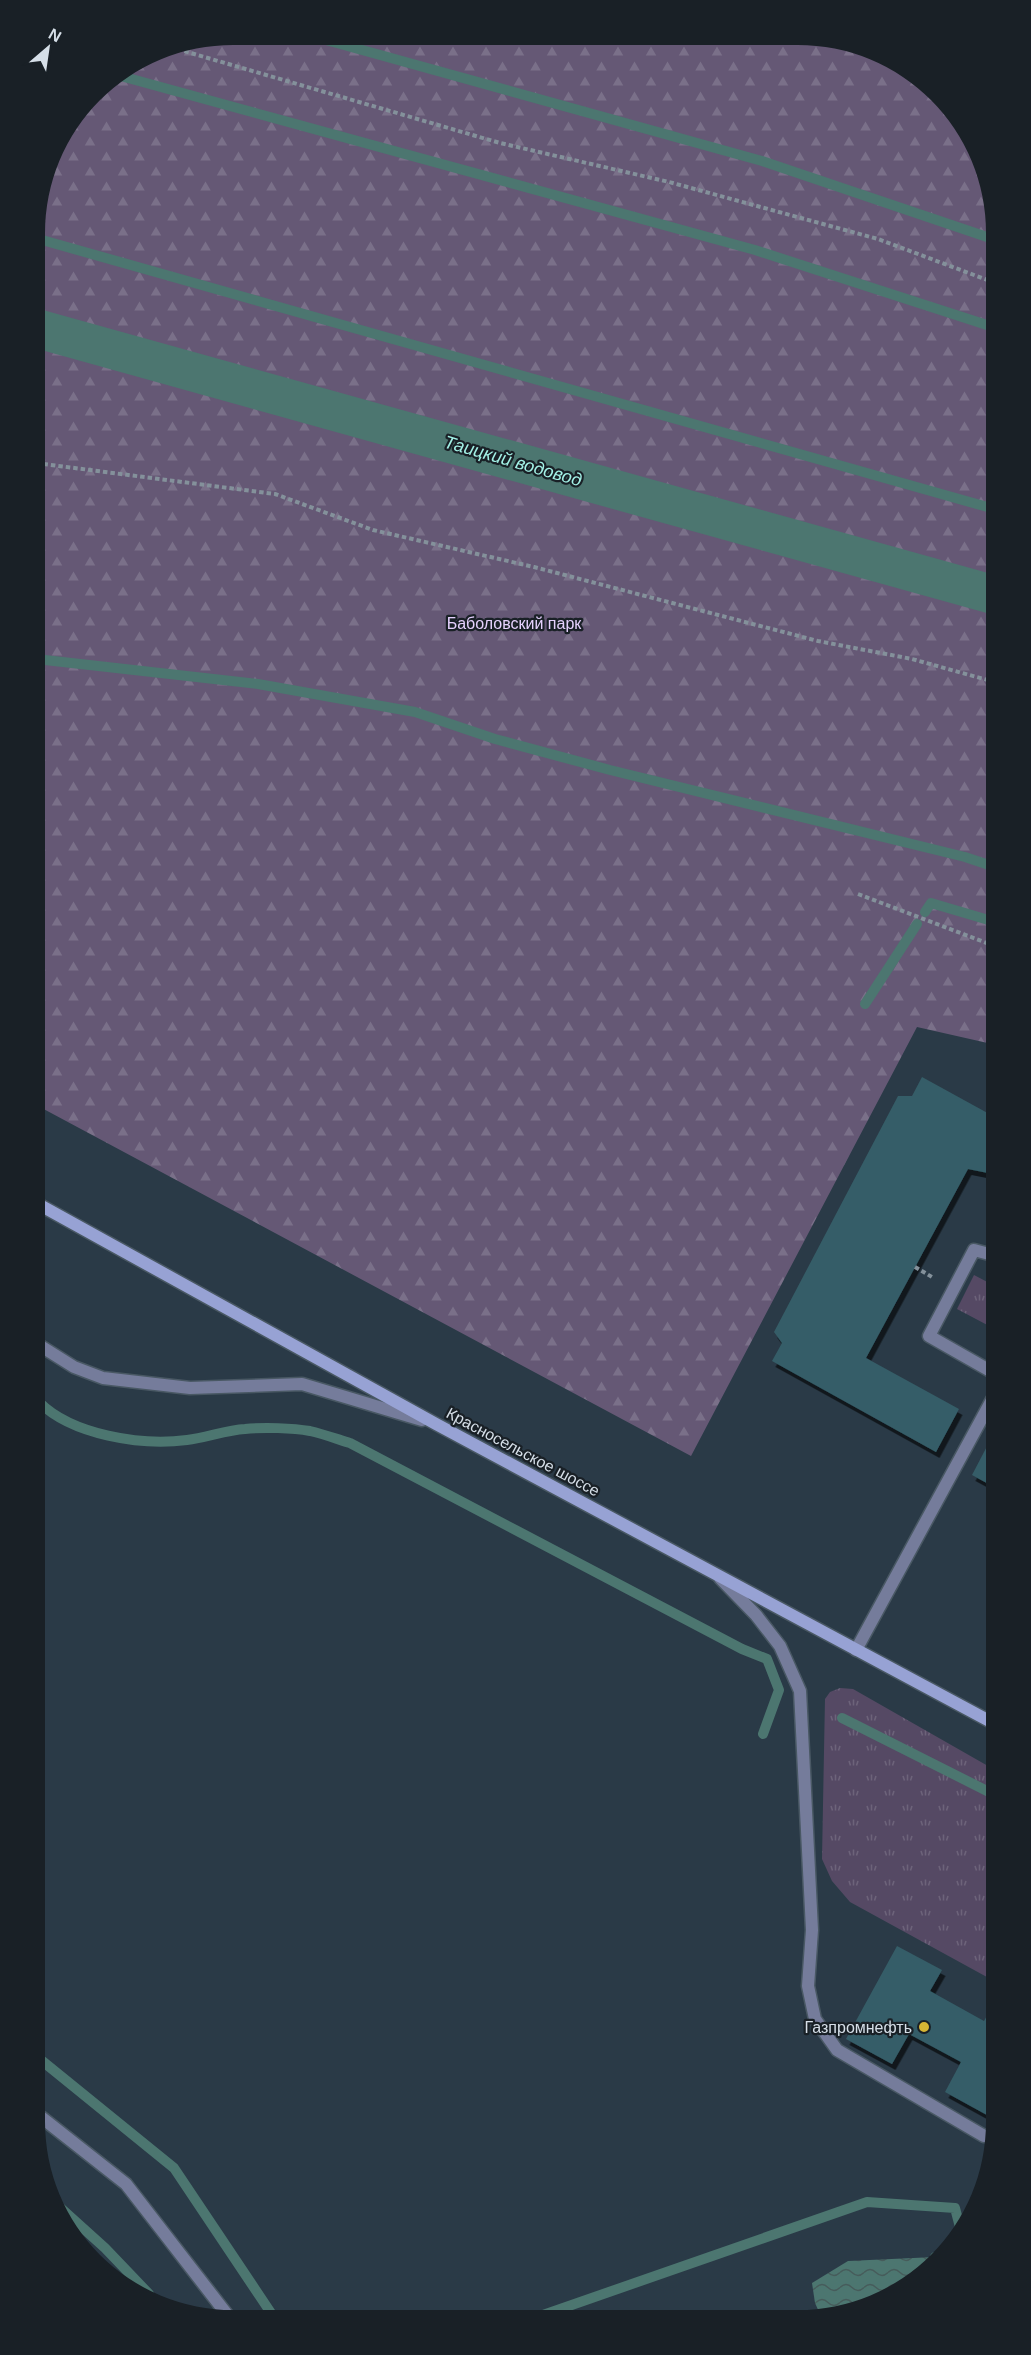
<svg xmlns="http://www.w3.org/2000/svg" width="1031" height="2355" viewBox="0 0 1031 2355" font-family="Helvetica,sans-serif">
<defs>
<pattern id="grass-tufts" width="24" height="20" patternUnits="userSpaceOnUse" patternTransform="scale(1.5)"><rect width="24" height="20" fill="#554964"/><path d="M3 7l-1-3M5 7V3M7 7l1-3M15 17l-1-3M17 17v-4M19 17l1-3" fill="none" stroke="#6d637a"/></pattern>
<pattern id="forest-firs" width="22" height="20" patternUnits="userSpaceOnUse" patternTransform="scale(1.5)"><rect width="22" height="20" fill="#655875"/><path d="M5 1l3.5 6h-7zM16 11l3.5 6h-7z" fill="#7a7089"/></pattern>
<pattern id="water-waves" width="16" height="10" patternUnits="userSpaceOnUse" patternTransform="scale(1.5)"><rect width="16" height="10" fill="#4c7670"/><path d="M0 5q4-4 8 0t8 0" fill="none" stroke="#465c5b"/></pattern>
<filter id="shadow"><feDropShadow dx="3.5" dy="6" stdDeviation="0" flood-color="#0009"/></filter>
</defs>
<rect width="100%" height="100%" fill="#2a3a47"/>
<path fill="url(#grass-tufts)" d="M974 1275 993 1285V1328L957 1309Z
M840 1688 853 1689 995 1770 996 1982 850 1902 832 1881 822 1859 825 1699 830 1692Z"/>
<path fill="url(#forest-firs)" d="M233 35 836 38 929 84 970 134 990 181 992 1044 917 1027 691 1456 38 1106 35 220 55 145 102 84 157 49Z"/>
<path fill="url(#water-waves)" d="M935 2257 940 2259 908 2287 850 2314H820L815 2303 812 2283 848 2261Z"/>
<g fill="none" stroke-linecap="round" stroke-linejoin="round">
<path stroke="#4c7670" stroke-width="10" d="M308 35 762 161 990 238
M117 75 755 250 990 326
M35 238 991 508
M36 659 258 684 415 712 495 739 610 770 965 857 992 866
M925 912 931 903 992 921
M865 1004 917 924
M39 1402C72 1435 141 1446 187 1440 206 1438 226 1430 245 1429 263 1427 293 1428 310 1431 323 1434 337 1439 350 1443L742 1649 767 1659 779 1690 763 1734
M842 1718 995 1795
M41 2060 174 2168 273 2316
M54 2202 105 2248 149 2294
M935 2257H942
M543 2315 867 2202 955 2208 961 2231"/>
<path stroke="#4c7670" stroke-width="39" d="M35 328 991 594"/>
</g>
<path fill="#355d67" filter="url(#shadow)" d="M922 1077 993 1116V1174L968 1169 866 1358 959 1409 936 1452 772 1361 782 1343 774 1332 898 1096H912Z
M994 1433V1487L972 1475Z
M897 1946 942 1970 930 1991 984 2021 989 2012 996 2016V2120L945 2092 961 2062 909 2034 892 2064 846 2039Z"/>
<g fill="none" stroke-linecap="round" stroke-linejoin="round">
<g stroke="#495864" stroke-width="15">
<path id="lane" d="M993 1255 974 1250 929 1336 994 1373
M39 1345 74 1367 103 1378 190 1388 302 1384 422 1420
M720 1578 756 1615 780 1646 800 1691 812 1930 808 1986 815 2019 837 2050 984 2136 996 2135
M856 1650 994 1396"/>
</g>
<g stroke="#495864" stroke-width="15">
<path id="street" d="M41 2117 126 2184 229 2317"/>
</g>
<g stroke="#495864" stroke-width="15">
<path id="secondary" d="M38 1204 436 1424 995 1724"/>
</g>
<path stroke="#84919b" stroke-width="4" stroke-dasharray="4.5 3" stroke-linecap="butt" d="M170 47 500 143 669 182 878 239 990 281
M36 463 275 494 373 530 534 567 818 641 912 659 991 681
M858 894 992 945
M915 1267 932 1277"/>
<use href="#lane" stroke="#757c9b" stroke-width="12"/>
<use href="#street" stroke="#757c9b" stroke-width="12"/>
<use href="#secondary" stroke="#97a2d4" stroke-width="12"/>
</g>
<circle fill="#d6b534" stroke="#192026" stroke-width="2" cx="924" cy="2027" r="6"/>
<g text-anchor="middle" dominant-baseline="central" stroke-width="4.5" stroke-linejoin="round" paint-order="stroke">
<g font-size="16" fill="#e5d1fd" stroke="#192026">
<text x="514" y="623">Баболовский парк</text>
</g>
<g font-size="16" fill="#d6dfe8" stroke="#192026">
<text transform="translate(523 1452) rotate(28)">Красносельское шоссе</text>
</g>
<g font-size="16" fill="#d6dfe8" stroke="#192026" text-anchor="end">
<text x="912" y="2027">Газпромнефть</text>
</g>
<g font-size="18" font-style="italic" fill="#a3f1e6" stroke="#192026">
<text transform="translate(513 461) rotate(16)">Таицкий водовод</text>
</g>
</g>
<path d="M0 0H1031V2355H0ZM233 45H798A188 188 0 0 1 986 233V2122A188 188 0 0 1 798 2310H233A188 188 0 0 1 45 2122V233A188 188 0 0 1 233 45Z" fill="#192026" fill-rule="evenodd"/>
<g transform="translate(48 48) rotate(29)" stroke="#192026" stroke-width="4.5" paint-order="stroke">
<path d="M0-4.5L10 22L0 15L-10 22Z" fill="#d6dfe8"/>
<text y="-9" font-size="16" font-weight="bold" text-anchor="middle" fill="#d6dfe8">N</text>
</g>
</svg>
